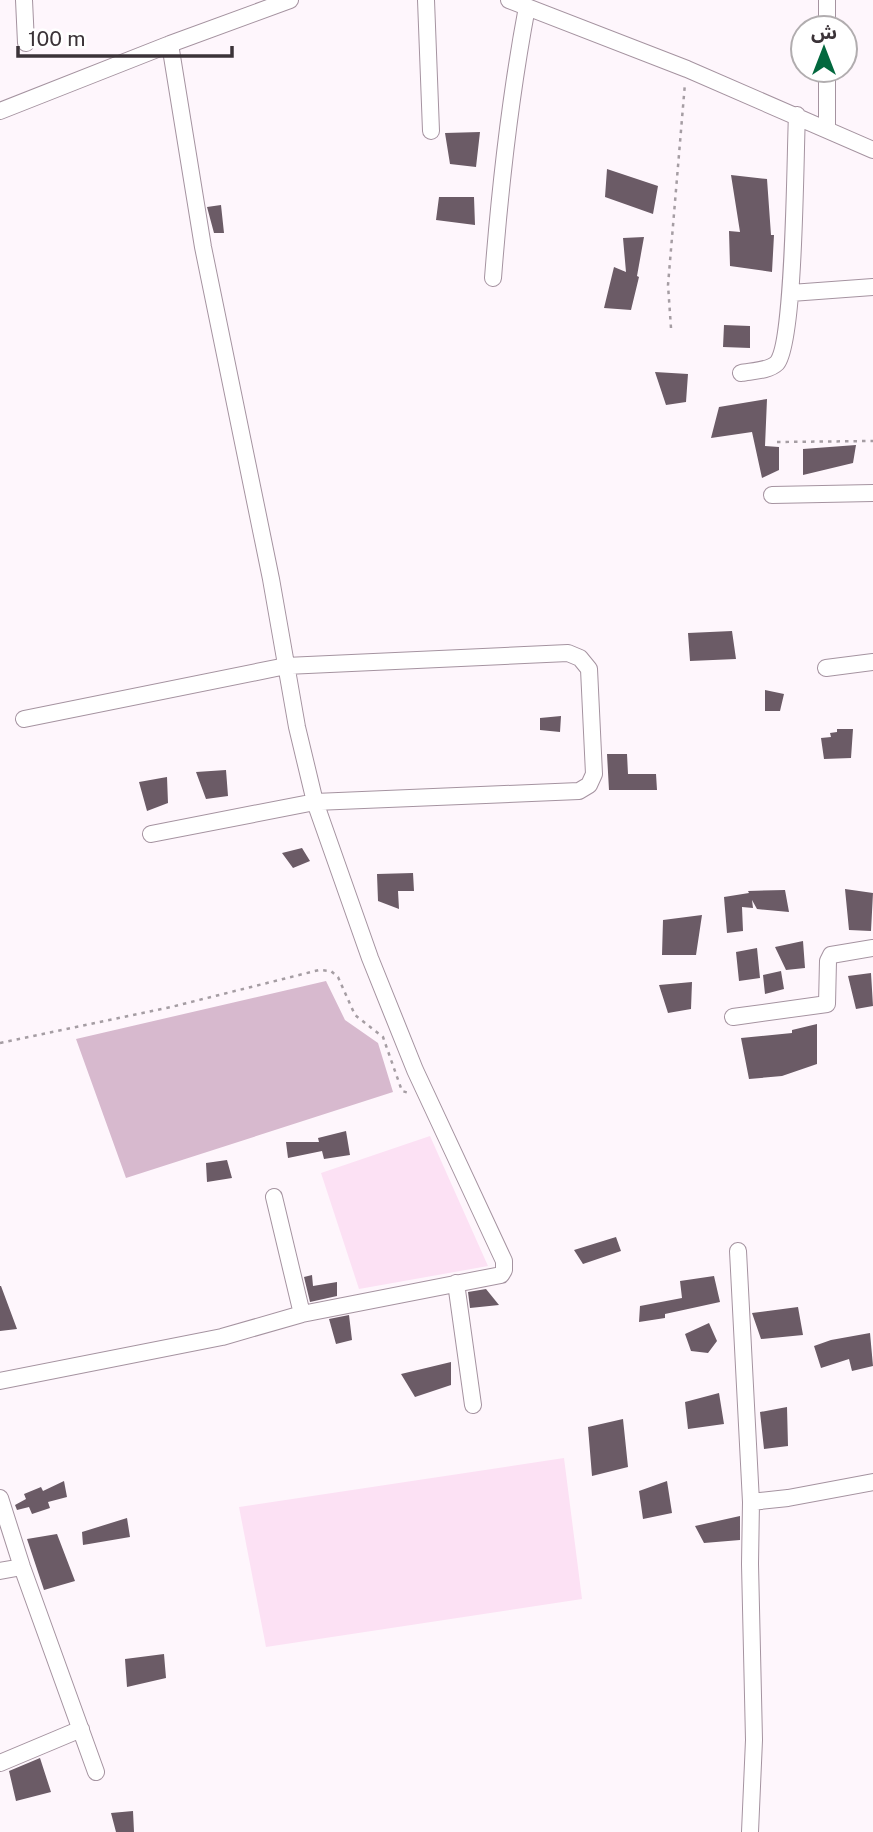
<svg xmlns="http://www.w3.org/2000/svg" width="873" height="1832" viewBox="0 0 873 1832" font-family="'Public Sans','Noto Sans Arabic',sans-serif">
<rect width="100%" height="100%" fill="#fef6fc"/>
<path fill="#fce1f4" d="M430 1136 488 1266 359 1289 321 1173Z
M564 1458 582 1599 266 1647 239 1507Z"/>
<path fill="#d7b9ce" d="M326 981 345 1020 378 1043 393 1092 126 1178 76 1039Z"/>
<path fill="#6b5b66" d="M480 132 476 167 450 164 445 133Z
M607 169 658 186 653 214 605 197Z
M731 175 767 179 771 235H774L772 272 730 266 729 231 740 232Z
M439 197H474L475 225 436 220Z
M221 205 224 233H214L207 207Z
M644 237 637 276 639 277 631 310 604 308 614 267 626 272 623 238Z
M724 325 750 326V348L723 347Z
M655 372 688 374 686 402 666 405Z
M767 399 765 446 779 447V470L762 478 752 432 711 438 719 407Z
M856 445 853 463 803 475V449Z
M732 631 736 659 690 661 688 633Z
M765 690 784 694 780 711H765Z
M561 716 560 732 540 730V718Z
M837 729H853L851 758 824 759 821 738 831 737 830 733 837 732Z
M607 754H627L628 774H656L657 790H609Z
M226 770 228 796 206 799 196 772Z
M167 777 168 803 147 811 139 782Z
M302 848 310 861 293 868 282 853Z
M413 873 414 891H398L399 909 378 901 377 874Z
M845 889 873 893 871 931 849 930Z
M785 890 789 912 757 909 752 900 753 908 742 907 743 931 727 933 724 897 749 893 748 891Z
M702 915 696 955H662L663 920Z
M803 941 805 968 786 970 775 947Z
M757 948 760 978 739 981 736 952Z
M781 971 784 989 765 994 763 975Z
M871 973 873 1006 856 1009 848 976Z
M692 982 691 1009 668 1013 659 985Z
M817 1024V1064L782 1076 749 1079 741 1038 792 1033V1030Z
M346 1131 350 1155 324 1159 322 1151 288 1158 286 1142H319L318 1138Z
M227 1160 232 1178 207 1182 206 1163Z
M616 1237 621 1251 583 1264 574 1250Z
M312 1275 313 1286 337 1282V1296L310 1302 304 1277Z
M714 1276 720 1302 665 1314V1318L639 1322 640 1306 682 1298 680 1281Z
M0 1286H1L17 1329 0 1331Z
M486 1289 499 1305 470 1308 468 1292Z
M798 1307 803 1335 761 1339 752 1313Z
M349 1315 352 1340 336 1344 329 1319Z
M709 1323 717 1341 708 1353 691 1351 685 1334Z
M870 1333 873 1366 852 1371 849 1359 821 1368 814 1346 831 1340Z
M451 1362V1385L415 1397 401 1374Z
M719 1393 724 1424 688 1429 685 1402Z
M787 1407 788 1446 764 1449 760 1412Z
M623 1419 628 1467 592 1476 588 1427Z
M64 1481 67 1497 48 1502 50 1508 32 1514 29 1507 17 1510 15 1505 26 1499 24 1494 41 1487 43 1491Z
M667 1481 672 1513 643 1519 639 1491Z
M740 1516V1540L704 1543 695 1526Z
M127 1518 130 1537 83 1545 82 1532Z
M57 1534 75 1581 44 1590 27 1539Z
M164 1654 166 1678 127 1687 125 1659Z
M40 1758 51 1792 16 1801 9 1771Z
M133 1811 134 1832H116L111 1813Z"/>
<g fill="none" stroke-linecap="round" stroke-linejoin="round">
<g stroke="#a593a0" stroke-width="18">
<path id="minor" d="M24 0 26 43
M426 0 431 131
M509 0 687 69 873 150
M827 0V28
M170 44 203 247 271 579 297 727 315 802 370 958 415 1070 504 1261V1270L501 1275 302 1314 274 1197
M827 70V128
M0 111 170 44 290 0
M493 278C500 187 510 97 527 7
M791 293 873 287
M741 373C751 371 769 371 777 363 795 342 795 153 797 115
M772 495 873 493
M826 668 873 662
M24 719 286 666 568 653 580 658 589 669 594 774 589 785 579 791 315 802 151 834
M733 1017 827 1004 828 961 831 955 873 948
M738 1251 751 1502
M456 1283 473 1405
M0 1381 222 1337 302 1314
M0 1498 22 1567 96 1772
M0 1571 22 1567
M0 1763 81 1729
M750 1832 754 1740 750 1564 751 1502 788 1498 873 1482"/>
</g>
<path stroke="#a59da3" stroke-width="2.5" stroke-dasharray="3.5 5" stroke-linecap="butt" d="M671 328 668 285 685 83
M777 442 873 441
M0 1043 171 1007 319 970 331 971 338 977 355 1015 383 1037 402 1091 409 1093"/>
<use href="#minor" stroke="#fff" stroke-width="16"/>
</g>
<g transform="translate(824 49)"><circle r="33" fill="#ffffff" stroke="#b1adaf" stroke-width="2"/>
<path d="M0-5L12 26L0 18L-12 26Z" fill="#02683e"/>
<text y="-10" font-size="19" font-weight="bold" text-anchor="middle" fill="#3b3338">ش</text>
</g>
<path d="M18 46v10h214v-10" fill="none" stroke="#3b3338" stroke-width="3.5"/>
<text x="28" y="46" font-size="21" fill="#3b3338" stroke="#ffffff" stroke-width="5" paint-order="stroke">100 m</text>
</svg>
